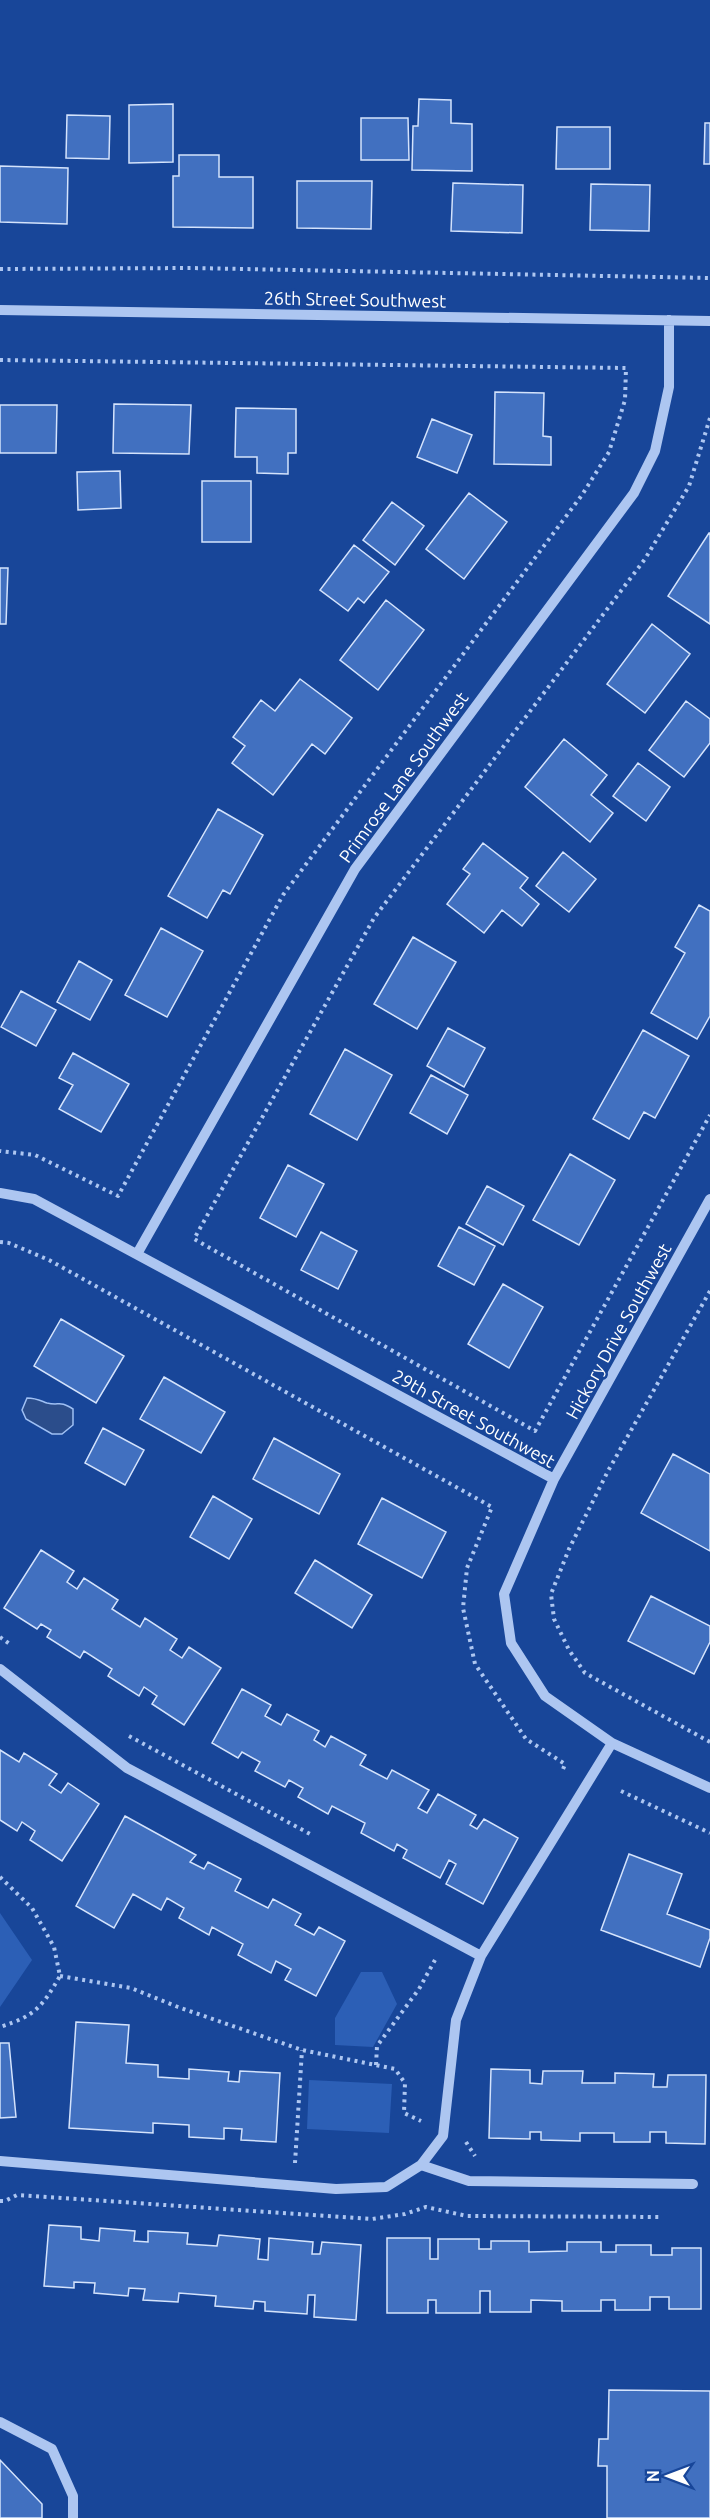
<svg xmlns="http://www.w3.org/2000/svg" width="710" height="2518" viewBox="0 0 710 2518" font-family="Ubuntu,sans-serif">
<rect width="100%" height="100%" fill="#184699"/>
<path fill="#2c5fb6" d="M0 1913 32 1960 0 2007Z
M361 1972H382L397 2004 373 2047 335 2045V2018Z
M309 2080 392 2084 389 2133 307 2129Z"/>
<path fill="#2b4d8b" stroke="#9fc0f4" stroke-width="1.5" d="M27 1398C36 1398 39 1400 47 1403 60 1406 59 1400 73 1409V1425L62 1434H52L26 1419 22 1410Z"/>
<path fill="#4170c0" stroke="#d4e3fc" stroke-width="1.5" d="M419 99 451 100V123L472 124V171L412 170 413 126H418Z
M173 104V162L129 163V105Z
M67 115 110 116 109 159 66 158Z
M361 118H408L409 160H361Z
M705 123H710V164H704Z
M557 127H610V169H556Z
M179 155H219V177H253V228L173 227V176H179Z
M0 166 68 168 67 224 0 222Z
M297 181H372L371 229 297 228Z
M453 183 523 185 522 233 451 231Z
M591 184 650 185 649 231 590 230Z
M495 392 544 393 543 436 551 437V465L494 464Z
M114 404 191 405 189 454 113 453Z
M0 405H57L56 453H0Z
M236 408 296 409V453H288V474L257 473V457H235Z
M432 419 472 435 457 473 417 457Z
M120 471 121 508 78 510 77 472Z
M202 481H251V542H202Z
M469 493 507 522 464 579 426 549Z
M392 502 424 526 395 565 363 540Z
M709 533H710V624L668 596Z
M354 545 389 572 364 603 358 598 348 611 320 590Z
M0 568H8L6 624H0Z
M386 600 424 630 378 690 340 660Z
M652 624 690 654 645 713 607 684Z
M300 679 352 718 325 754 312 744 273 795 232 763 245 746 233 737 261 700 275 711Z
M686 701 710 719V743L684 777 649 750Z
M564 739 607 775 591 795 613 813 590 842 525 787Z
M638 763 670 787 646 821 613 796Z
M218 809 263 835 230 894 223 890 207 918 168 896Z
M483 843 528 878 520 888 539 904 522 926 502 910 484 933 447 904 470 874 463 869Z
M563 852 596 879 569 912 536 886Z
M699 905 710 911V1016L697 1039 651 1013 685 953 675 947Z
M161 928 203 951 167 1017 125 995Z
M413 937 456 962 417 1029 374 1004Z
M79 961 112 980 90 1020 57 1002Z
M21 991 56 1010 36 1046 1 1027Z
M448 1028 485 1048 464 1087 427 1066Z
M643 1030 689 1056 655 1118 644 1112 629 1139 593 1119Z
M345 1049 392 1075 357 1140 310 1114Z
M73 1053 129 1084 101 1132 59 1109 73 1085 59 1078Z
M431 1075 468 1095 447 1134 410 1113Z
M570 1154 615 1180 579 1245 533 1220Z
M288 1165 324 1184 296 1237 260 1218Z
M487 1186 524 1206 503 1245 466 1224Z
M459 1227 495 1246 474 1285 438 1266Z
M321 1232 357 1251 338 1289 301 1270Z
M503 1284 543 1307 509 1368 468 1344Z
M61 1319 124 1356 96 1403 34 1366Z
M164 1377 225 1412 201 1453 140 1419Z
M103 1428 144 1450 125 1485 85 1463Z
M274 1438 340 1474 319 1514 253 1479Z
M673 1454 710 1474V1551L641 1513Z
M213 1496 252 1519 229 1559 190 1537Z
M382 1498 446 1532 422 1578 358 1544Z
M41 1550 74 1571 67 1582 77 1589 84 1578 118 1600 112 1609 140 1627 145 1618 177 1639 170 1650 182 1658 189 1647 221 1668 184 1725 152 1704 157 1696 144 1687 139 1696 108 1676 112 1669 84 1651 80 1658 47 1637 51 1630 41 1624 37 1629 4 1608Z
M315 1560 372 1595 352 1628 295 1593Z
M651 1596 710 1626V1642L694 1674 628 1641Z
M242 1689 271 1705 265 1716 281 1725 287 1714 319 1731 314 1740 325 1747 331 1736 366 1755 360 1765 387 1779 392 1770 429 1790 418 1808 427 1813 438 1794 476 1815 470 1825 477 1829 484 1819 518 1838 483 1904 446 1884 456 1864 449 1860 440 1878 403 1858 407 1850 397 1844 394 1851 361 1833 365 1823 332 1806 328 1814 298 1797 303 1788 289 1780 285 1787 255 1771 260 1762 242 1752 238 1758 212 1743Z
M0 1750 19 1762 24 1753 57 1774 49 1785 61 1793 68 1783 99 1804 62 1861 30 1840 35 1831 22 1822 17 1831 0 1820Z
M125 1816 196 1855 190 1862 204 1869 208 1862 241 1879 235 1891 268 1908 273 1899 301 1914 295 1925 314 1935 319 1927 345 1941 316 1996 285 1980 291 1969 276 1961 271 1973 238 1955 243 1944 212 1927 209 1935 179 1918 184 1908 167 1898 161 1910 133 1894 114 1928 76 1906Z
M629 1854 682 1874 667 1914 710 1930V1938L700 1967 601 1930Z
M76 2022 129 2025 126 2063 158 2065V2077L189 2079V2069L229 2072 228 2081 239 2082 240 2071 280 2073 276 2142 241 2140 242 2129 224 2128V2139L189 2137V2125L153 2123V2133L69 2128Z
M0 2043H9L16 2117 0 2118Z
M491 2069 530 2070V2083L542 2084 543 2071H583L582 2083H615V2073L654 2074 653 2087H667L668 2075H706L705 2144 666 2143V2132H650V2142H614V2133H580V2141L541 2140V2132H530V2139L489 2138Z
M49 2225 81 2227V2239L99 2241 100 2228 135 2231 134 2241 148 2242V2231L188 2233 187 2244 217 2246 219 2235 260 2239 258 2259 268 2260 269 2238 313 2242 312 2254H320L322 2242 361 2245 356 2320 314 2317 315 2295H308L307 2314 265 2311V2302L254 2301 253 2309 215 2306 216 2296 179 2293 178 2302 143 2300 145 2289 129 2288 128 2296 94 2293 95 2283 74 2282V2288L44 2286Z
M387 2238H430V2259H438V2239H479V2249H491V2241H529V2252L567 2251V2242H601V2252H616V2245H651V2255H672V2248H701V2309H669V2297H650V2310H615V2300H601V2311H562V2301L531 2300V2312H490V2291H480V2313H436V2300H428V2313H387Z
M609 2390 710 2391V2518H607V2466H598L599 2439H608Z
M0 2460 42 2504V2518H0Z"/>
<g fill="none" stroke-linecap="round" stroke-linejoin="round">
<path stroke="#adc6f1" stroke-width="4" stroke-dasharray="3 4.5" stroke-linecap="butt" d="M0 269 191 268 710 278
M0 360 626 368 625 400 609 452 582 495 283 895 118 1196 35 1155 0 1151
M710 418 689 486 645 559 374 918 194 1239 535 1431 710 1115
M0 1242 9 1243 49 1260 492 1507 467 1568 463 1608 475 1664 526 1739 565 1764 562 1772
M710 1291 608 1471 569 1549 551 1594 554 1619 569 1650 585 1673 710 1742
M0 1637 11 1645
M129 1736 310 1834
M621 1791 710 1833
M0 1877 32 1908 54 1947 60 1976C42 2007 35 2016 0 2027
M60 1976 131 1988 178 2007 302 2050 395 2069 405 2083 404 2113 421 2121
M376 2065 377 2046 419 1989 435 1960
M466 2142 475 2156
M295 2163 302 2050
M0 2201H5L17 2195 372 2219 405 2214 426 2207 467 2216 661 2217"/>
<path stroke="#adc6f1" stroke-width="10" d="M0 310 710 321
M0 1193 34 1199 554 1479 504 1594 511 1643 545 1696 612 1743 710 1788
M137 1254 355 869 634 493 655 451 669 387V320
M554 1479 710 1199
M0 1669 127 1768 481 1956
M0 2161 336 2189 386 2187 421 2165 443 2136 456 2020 481 1956 612 1743
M421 2165 469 2181 693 2184
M0 2422 52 2449 73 2496V2518"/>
</g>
<g text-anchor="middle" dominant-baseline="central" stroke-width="5" stroke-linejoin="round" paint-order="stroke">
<g font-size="18" fill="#fff" stroke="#184699">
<text transform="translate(355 299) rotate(1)">26th Street Southwest</text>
<text transform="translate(403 777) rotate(-54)">Primrose Lane Southwest</text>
<text transform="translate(618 1331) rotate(-61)">Hickory Drive Southwest</text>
<text transform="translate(474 1418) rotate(29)">29th Street Southwest</text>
</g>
</g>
<g transform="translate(668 2476) rotate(270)" stroke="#184699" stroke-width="4.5" paint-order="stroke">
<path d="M0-4.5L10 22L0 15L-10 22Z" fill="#ffffff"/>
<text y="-9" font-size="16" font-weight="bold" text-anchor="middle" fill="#ffffff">N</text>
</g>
</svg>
